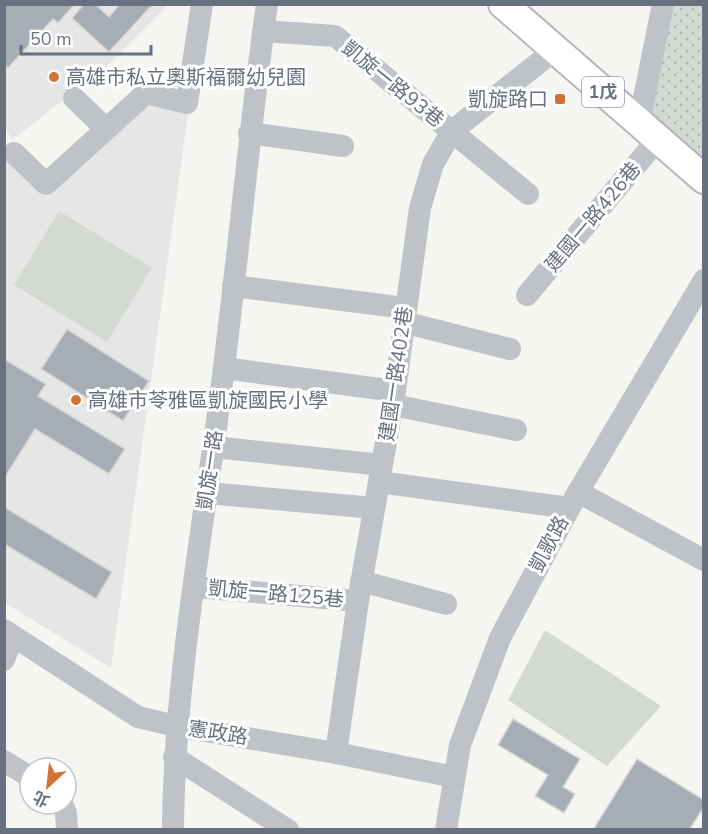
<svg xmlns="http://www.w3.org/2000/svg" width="708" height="834" viewBox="0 0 708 834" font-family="'Nunito Sans','Noto Sans TC',sans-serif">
<defs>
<pattern id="park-dots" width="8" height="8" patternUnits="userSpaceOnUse" patternTransform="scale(1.5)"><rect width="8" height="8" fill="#d4dad2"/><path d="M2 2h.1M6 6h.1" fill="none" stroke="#b0b5b0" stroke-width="1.8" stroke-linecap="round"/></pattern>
</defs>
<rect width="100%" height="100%" fill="#f5f5f2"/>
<path fill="#e6e6e6" d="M5 5H168L107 66 12 140 5 127Z
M146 102 188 114 111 668 5 603 4 155 47 196Z"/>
<path fill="#d4dad2" d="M59 211 152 268 107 342 14 285Z
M545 630 661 706 607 766 508 700Z"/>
<path fill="url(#park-dots)" d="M670 5H703V172L647 121Z"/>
<path fill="#a7adb4" stroke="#d6d7d5" stroke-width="1.5" d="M75 4 58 23 53 19 8 68 4 64 5 4Z
M84 4H95L109 17 120 4H153L109 52 72 18Z
M67 329 149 381 123 421 41 369Z
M4 359 46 384 38 396 125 449 109 474 35 429 4 479Z
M4 507 112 572 96 599 4 544Z
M513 719 580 759 563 787 575 794 564 813 535 796 548 775 498 745Z
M637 759 704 800V807L689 830H593Z"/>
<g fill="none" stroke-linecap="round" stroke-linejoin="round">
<g stroke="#b3b5ba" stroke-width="32">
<path id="major" d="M503 4 704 179"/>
</g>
<path stroke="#bfc2c6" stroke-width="22" d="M263 31 335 36 528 194
M74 98 106 129
M639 123 663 4
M249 133 343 146
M14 153 46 184 146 93 187 103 202 4
M233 286 405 308
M527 295 658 139
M403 322 510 349
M224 368 395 391
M393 405 516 430
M214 447 382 465
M379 482 569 508
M578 492 704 560
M207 493 374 508
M361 581 446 604
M195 587 358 601
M4 630 138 717 176 726 336 753 454 777
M4 660 13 636
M336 753 358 601 395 391 420 208 433 164 452 131 555 50
M174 757 288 830
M4 761 30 777
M62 804 66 813 67 830
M173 830C174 687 200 547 219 406 237 272 248 138 267 4
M446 830 460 745 500 638 578 492 704 280"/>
<use href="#major" stroke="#fff" stroke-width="28"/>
</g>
<g fill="#d17337" stroke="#fff" stroke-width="2">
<circle cx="54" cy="77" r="6"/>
<rect x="554" y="93" width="12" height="12" rx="3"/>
<circle cx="76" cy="400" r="6"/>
</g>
<g text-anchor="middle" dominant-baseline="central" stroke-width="6" stroke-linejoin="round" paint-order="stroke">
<rect fill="#fff" stroke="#959ca6" stroke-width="1.5" x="582" y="77" width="42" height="30" rx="4.5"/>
<g font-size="18" font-weight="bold" fill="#677180">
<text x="603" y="92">1戊</text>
</g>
<g font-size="20" fill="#677180" stroke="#fff" text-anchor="start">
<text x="66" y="77">高雄市私立奧斯福爾幼兒園</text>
<text x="548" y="99" text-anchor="end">凱旋路口</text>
<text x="88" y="400">高雄市苓雅區凱旋國民小學</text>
</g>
<g font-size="20" fill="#677180" stroke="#fff">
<text transform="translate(393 84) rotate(39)">凱旋一路93巷</text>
<text transform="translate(593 217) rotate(-50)">建國一路426巷</text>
<text transform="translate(396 374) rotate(-82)">建國一路402巷</text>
<text transform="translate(210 470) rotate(-82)">凱旋一路</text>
<text transform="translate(549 544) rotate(-62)">凱歌路</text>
<text transform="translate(276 594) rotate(5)">凱旋一路125巷</text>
<text transform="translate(218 733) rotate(9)">憲政路</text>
</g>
</g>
<rect width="708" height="834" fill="none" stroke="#677180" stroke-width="12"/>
<g transform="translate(48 786) rotate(207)"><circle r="28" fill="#ffffff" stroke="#c2c6cc" stroke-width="1.5"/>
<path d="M0-4.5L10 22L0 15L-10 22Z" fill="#d17337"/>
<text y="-9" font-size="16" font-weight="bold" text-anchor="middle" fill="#677180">北</text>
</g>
<path d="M21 45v9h130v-9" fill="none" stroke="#677180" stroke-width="3"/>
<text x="30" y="45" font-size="18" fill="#677180" stroke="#ffffff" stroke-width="4.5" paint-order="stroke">50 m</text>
</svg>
